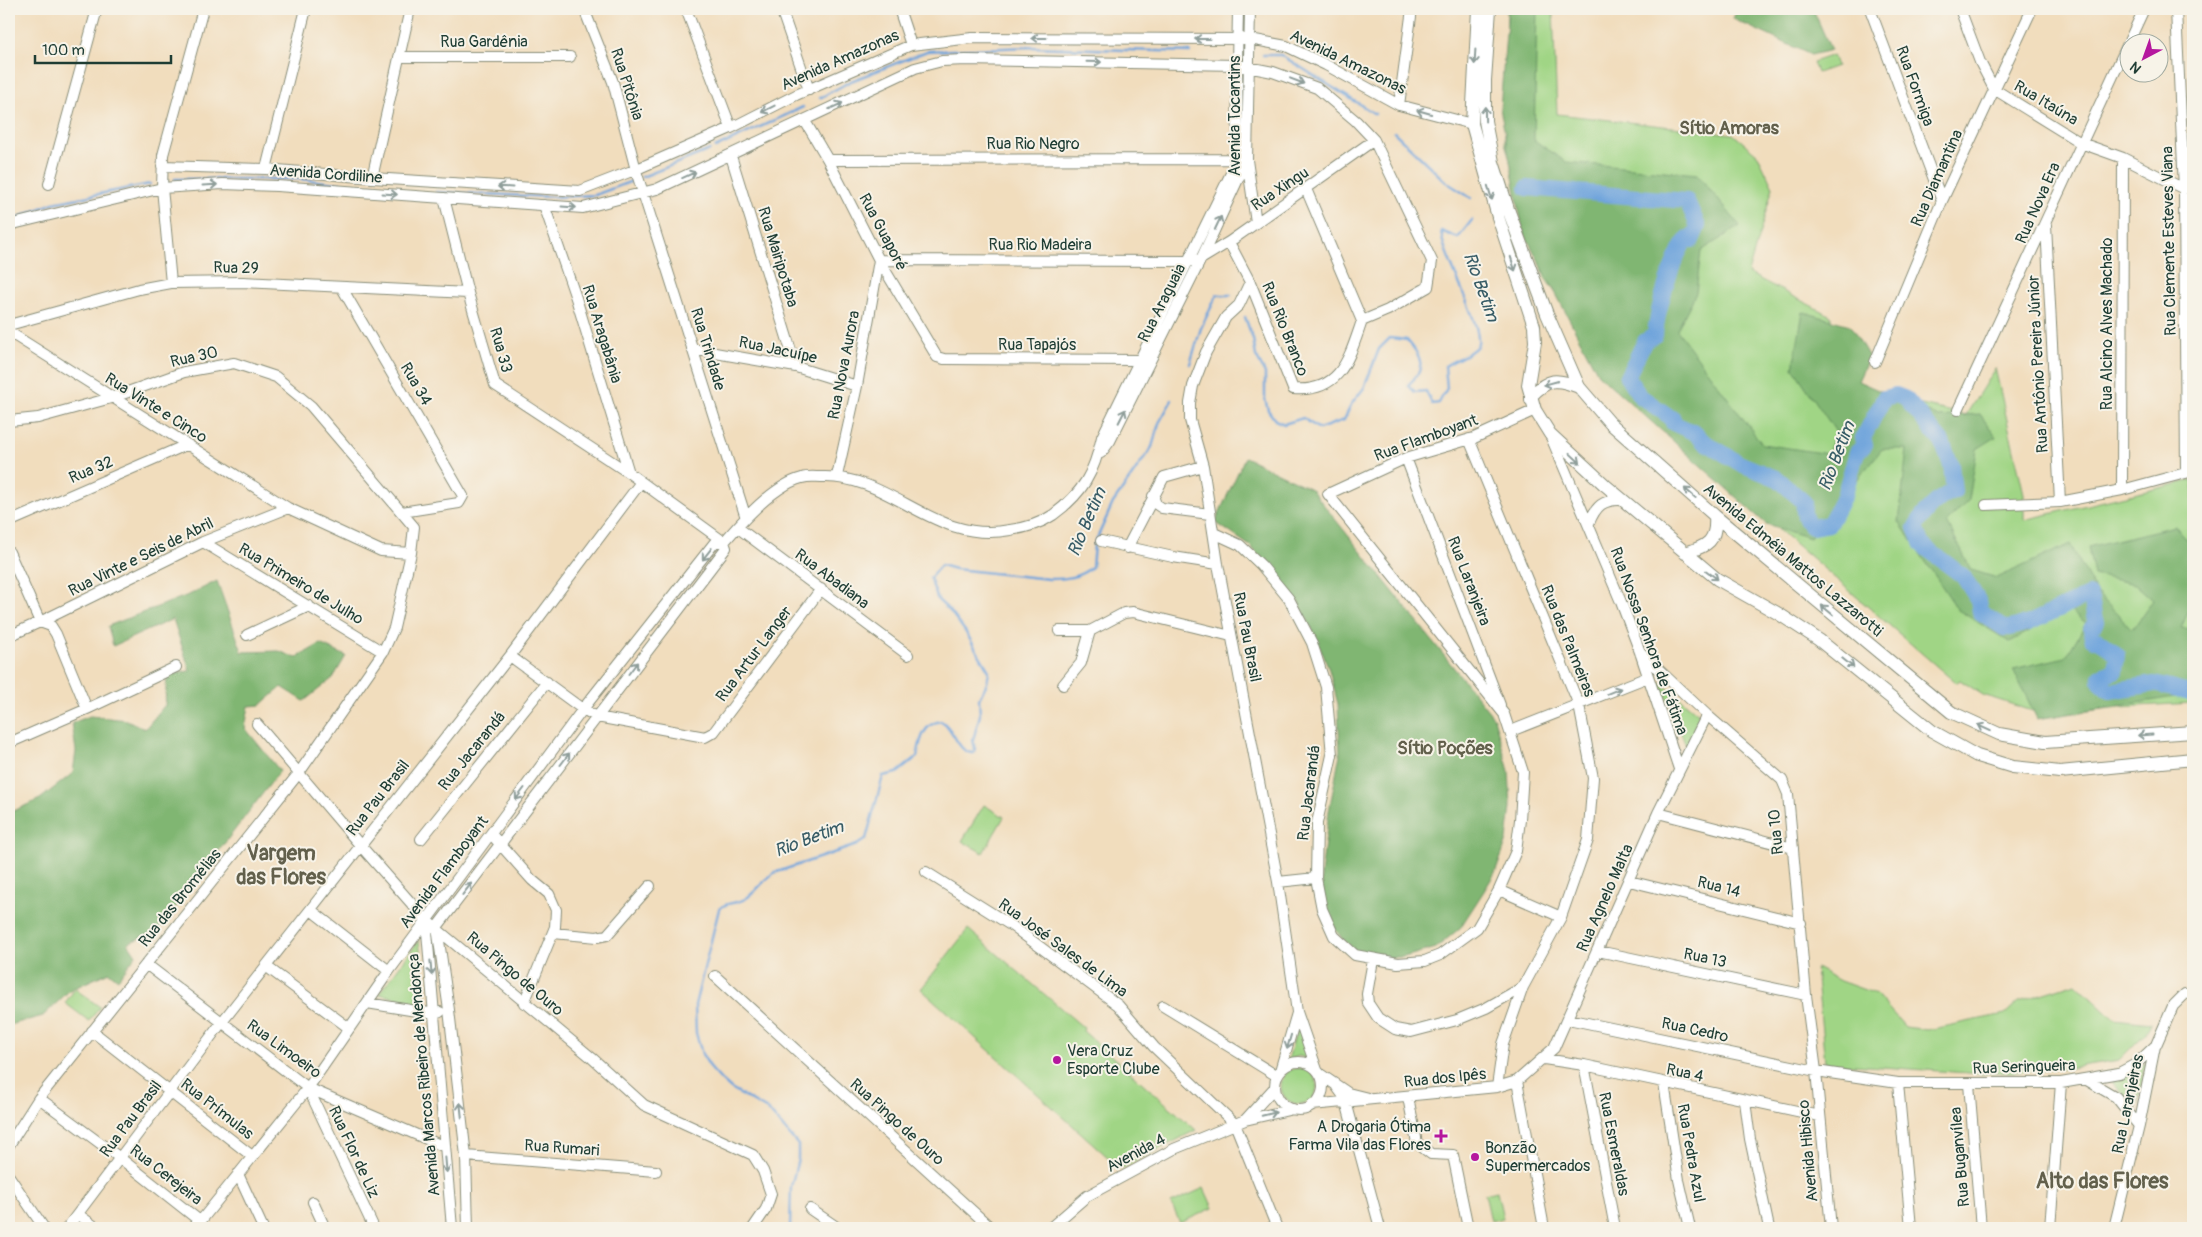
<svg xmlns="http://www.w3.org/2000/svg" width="2202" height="1237" viewBox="0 0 2202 1237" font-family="Pangolin,sans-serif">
<rect width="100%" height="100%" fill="#f7f3e8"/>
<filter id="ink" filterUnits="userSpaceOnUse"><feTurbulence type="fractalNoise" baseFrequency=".02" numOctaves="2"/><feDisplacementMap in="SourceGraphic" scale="10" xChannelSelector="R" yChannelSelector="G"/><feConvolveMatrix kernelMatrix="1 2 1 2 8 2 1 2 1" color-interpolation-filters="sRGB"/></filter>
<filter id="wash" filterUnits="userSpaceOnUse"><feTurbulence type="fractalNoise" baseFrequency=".0096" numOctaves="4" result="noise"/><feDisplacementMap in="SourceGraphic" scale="20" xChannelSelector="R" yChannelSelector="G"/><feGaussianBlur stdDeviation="1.12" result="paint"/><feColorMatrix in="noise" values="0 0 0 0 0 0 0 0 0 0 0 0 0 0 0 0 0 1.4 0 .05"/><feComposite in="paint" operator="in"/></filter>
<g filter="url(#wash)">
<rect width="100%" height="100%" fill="#f1ddbd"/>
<path fill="#a0d585" stroke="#60895c" d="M1507 9H1553L1557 114 1733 134 1758 155 1773 187 1748 273 1831 316V348L1862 401 1917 404 1966 415 1995 368 2024 494V520L2193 480V703L2119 707 2048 716 1983 695 1960 680 1956 683 1634 404 1545 278 1505 143Z
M1833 55 1837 66 1817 73 1813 62Z
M1660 682 1701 716 1686 745Z
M984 805 1004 817 983 853 962 841Z
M968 929 1084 1028 1083 1031 1196 1130 1121 1169 921 989Z
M419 940 426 1005 379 994Z
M1816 968 1840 981 1876 994 1905 1027 1927 1030 2005 1014 2019 1001 2076 983 2114 1019 2151 1023 2145 1034 2119 1060 2063 1069 1982 1074 1825 1063Z
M75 989 100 1007 89 1021 65 1003Z
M1298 1025 1310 1060 1299 1056 1288 1060Z
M2146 1063 2137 1108 2111 1080Z
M1281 1086a18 18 0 1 1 36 0a18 18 0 1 1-36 0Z
M1204 1188 1213 1208 1180 1223 1171 1203Z
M1497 1191 1503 1218 1491 1221 1485 1194Z"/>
<path fill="#80b672" stroke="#507a53" d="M1508 9H1537L1534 140 1566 162 1697 174 1740 226 1701 251 1696 293 1677 330 1762 444 1828 454 1836 432 1793 368 1803 312 1850 325 1869 357 1858 381 1939 417 1980 414 1996 437 1977 449 1969 500 1947 522 1971 570 1997 578 2070 544 2096 592 2132 630 2153 600 2135 584 2094 575 2088 547 2175 526 2192 544 2193 601 2181 628 2193 629V694L2037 719 2013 669 2066 657 2086 623 2068 609 2010 642 1958 610 1899 522 1907 449H1882L1810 538 1766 524 1598 374 1523 231 1500 108Z
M1737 9H1813L1831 50 1811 55 1733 19Z
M1245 457 1311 489 1494 718 1509 771 1511 807 1507 840 1496 871 1484 891 1460 928 1436 948 1404 957H1386L1356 951 1344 941 1332 925 1324 903 1321 875 1329 811 1340 754 1338 704 1328 666 1312 629 1299 603 1271 568 1250 546 1215 522Z
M217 581 242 652 279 651 296 658 320 644 346 656 333 678 304 701 282 687 261 705 249 706 245 728 280 771 158 930 128 943 136 955 118 979 109 972 70 990 43 1016 9 1025V813L40 799 73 773 76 751 72 723 90 716 127 720 145 729 165 705 167 674 190 671 173 619 113 646 108 626 191 594Z"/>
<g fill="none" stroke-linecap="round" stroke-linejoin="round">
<path stroke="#6fa4dc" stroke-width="2.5" d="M1263 55H1281L1375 114
M820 98 851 81 927 51 1029 47 1190 52
M1394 132 1446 182 1471 198
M715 148 803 107
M642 177 710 150
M175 179H300L395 190
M436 192 555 197 595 195 635 180
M15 219 53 203 150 184
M1245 317 1253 339 1256 356 1265 373V399L1268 410 1275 420 1284 424 1303 418 1319 429 1344 420 1352 403 1364 388 1379 349 1390 338 1407 340C1422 357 1427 368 1408 385L1415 392 1426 391 1432 404 1439 403 1447 388 1445 366C1454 360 1471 354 1477 346 1486 332 1444 257 1442 237L1441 231 1458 238 1472 220
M1190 364 1201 328 1217 295H1231
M790 1228 791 1187 798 1159V1145L769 1111 731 1089 722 1081 712 1070 702 1054 696 1033 695 1005 719 909C729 900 735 905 745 899 756 893 763 880 774 873L857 845 866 839 883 776 897 773 917 757C920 742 922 724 941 721 955 728 956 753 974 753L975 748 973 740 980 715 979 699 987 683 989 671 965 631 950 611 938 600 930 578 941 565 955 569 1049 579C1066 579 1078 578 1092 567L1094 545 1113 503 1152 447 1159 423 1172 400"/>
<path stroke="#6fa4dc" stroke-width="16" d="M1527 188 1687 201 1698 226 1692 240 1688 238C1672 256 1657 311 1655 335L1645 341 1627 377 1640 396 1673 419V423L1695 433 1703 441 1741 464 1778 479 1804 502C1803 512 1804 520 1812 527L1829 524 1844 496 1857 452 1865 445 1863 438 1884 398 1896 395 1906 399 1942 442 1951 465 1954 491C1938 497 1923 513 1915 528L1922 545 1963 576 1978 600 1980 612 2004 628H2010L2029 623 2089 595C2094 603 2092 613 2096 622L2091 629 2092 638 2104 643 2117 655 2115 671 2101 676 2100 682 2110 691 2154 684 2193 694"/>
</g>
</g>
<g filter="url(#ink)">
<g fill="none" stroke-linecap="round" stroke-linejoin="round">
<g stroke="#888d78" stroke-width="12">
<path id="minor" d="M584 9 613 82 637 174 746 518
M686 9 731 128
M781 9 809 90
M899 9 911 45
M1250 9 1247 160 1256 223
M1870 9 1942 201
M1960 9 1980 62 1994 89 2081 143 2123 158 2184 189 2193 188
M2176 9 2184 189 2186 473
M399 57H570
M1399 105 1412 9
M805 121 828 160 879 260 937 357 944 359 1138 360
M731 156 796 367
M828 160 1238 159
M162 166 266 169 372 178 580 191 637 169 731 128 796 95 911 45 972 38 1250 39 1286 46 1326 65 1399 105 1472 124
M266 169 306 9
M372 178 410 9
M49 184 97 9
M1306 189 1362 321
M444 198 468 293 495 385 629 473 724 542C742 521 774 485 802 478 808 476 815 477 821 477 892 474 933 545 1010 530 1025 528 1040 524 1053 515 1083 493 1094 473 1102 437L1238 159 1237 65 1238 9
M544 205 576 298 629 473
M9 225 162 188 223 184 277 186 583 208 657 189 915 68 942 61 965 60 1237 65 1273 72 1317 88 1356 121 1374 140 1432 261 1428 287 1388 310 1362 321C1349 358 1341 393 1293 389L1250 282 1229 242
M2046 225 2060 502
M1250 282 1239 305 1226 317 1206 352 1193 386 1190 403V420L1203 466 1218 564 1278 882 1297 1012 1317 1070
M171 283 162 188 163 155 203 9
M342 288 463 496 459 503 402 512
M9 325 139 289 171 283 243 282 468 293
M9 332 288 508 381 551 411 553
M692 349 796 367 857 386
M1875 362 1942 201 2032 9
M1958 410 2144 9
M9 421 38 418 111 398 184 372 234 363 276 377 311 406 414 527 411 553 394 628 383 652 299 773 39 1098 9 1145
M1551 437 1621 602 1640 652 1679 769
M1469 439 1579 705 1593 778 1588 840 1561 917 1523 987 1503 1044 1497 1087
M1101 453 1110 441 1201 259 1247 160
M1406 458 1500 705
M837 476 857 386 879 260 1190 261 1201 259 1229 242 1374 140
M2122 490 2123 158
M1153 496 1156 504 1162 508 1210 514
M1986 505 2060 502 2122 490 2193 471
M9 522 186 445
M1589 523C1596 506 1603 499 1622 500
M737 527 908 655
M1214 533 1240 545 1261 565 1289 599 1312 643 1326 687 1332 755 1317 823 1316 878 1322 909 1334 936 1355 955 1398 963 1425 961 1440 955 1477 928 1499 890 1516 851 1520 820 1523 772 1504 714 1328 494 1406 458 1474 438 1535 410
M1101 541 1173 557 1218 564
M203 542 383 652
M1127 548 1164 477 1203 466
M9 552 40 622 51 626 56 634 87 709
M1059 631H1090
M247 635 309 606
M9 636 40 622 203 542 288 508
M1640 652 1707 715 1782 780 1788 794 1806 995 1816 1071 1831 1228
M510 656 581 708 597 717 705 737 714 732 821 589
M1063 685 1081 663 1090 631 1124 613 1133 612 1231 636
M257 724 360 845 426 920 592 1058 644 1105 753 1155 763 1171 771 1194 766 1209 753 1228
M1511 731 1648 677
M9 743 87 709 176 667
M1658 813 1793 848
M491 834 532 880 549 894 556 910 555 927 524 1003
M421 839 547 682
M926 872 1012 926 1118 1005 1154 1047 1235 1124 1277 1228
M1629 881 1801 923
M1278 882 1316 878
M1499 890 1561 917
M311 910 389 971
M426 920 452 1228
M553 933 597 937 607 935 650 886
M1598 951 1806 995
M1373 960 1367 994 1368 1003 1378 1018 1395 1029 1411 1032 1457 1020 1486 1008 1523 987
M146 964 308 1088 445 1147
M267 967 349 1028
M715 976 991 1228
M367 1003 435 1014 440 1012
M1163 1006 1277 1076
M1568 1019 1816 1071 1898 1083H2061L2119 1073 2136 1064 2156 1045 2173 1006 2185 994 2193 993
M92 1031 252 1156
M1544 1059 1584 1065 1820 1116
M1275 1086a24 24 0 1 1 48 0a24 24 0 1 1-48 0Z
M1584 1065 1615 1228
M1280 1071 1297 1013
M1320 1074 1348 1093 1368 1098
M2085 1079 2116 1097 2139 1126
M1517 1081 1544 1228
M1664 1083 1679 1180 1690 1228
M1898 1083 1911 1228
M1969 1084 1981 1228
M1337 1087 1345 1098 1380 1228
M308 1088 374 1228
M1408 1097 1417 1143 1431 1154 1453 1155 1468 1228
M39 1098 120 1158 201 1222
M1745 1101 1750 1139 1769 1228
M1312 1105 1497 1087 1517 1081 1554 1048 1658 813 1707 715
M1245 1120 1275 1087
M466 1156 656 1171
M238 1174 263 1228
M9 1176 44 1228
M313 1202 325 1228
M810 1209 838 1228
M79 1215 97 1228
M67 1228 222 1022 510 656 641 482
M195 1228 308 1088 389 971 583 709 715 542H724L726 548 437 927 449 1010 466 1156 468 1228
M1050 1228 1087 1196 1174 1149 1245 1120 1293 1109
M2050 1228 2061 1083
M2114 1228 2139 1126 2155 1046
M2192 1228 2193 1224"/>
</g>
<g stroke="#888d78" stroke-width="14">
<path id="major" d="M1478 9 1472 124 1498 217 1534 326 1535 342 1528 385 1535 410 1550 434 1605 485 1717 579 1779 614 1819 640 1932 731 1977 756 2013 767 2060 772 2193 759
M1490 9 1485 80V121L1493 162 1508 209 1547 314 1579 387 1610 423 1715 516 1951 712 1999 734 2045 742 2193 732
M1531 400V396C1549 378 1556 378 1579 387
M1685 553C1708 546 1717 541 1715 516"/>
</g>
<use href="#minor" stroke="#fff" stroke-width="10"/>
<use href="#major" stroke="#fff" stroke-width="12"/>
</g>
<defs><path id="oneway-shaft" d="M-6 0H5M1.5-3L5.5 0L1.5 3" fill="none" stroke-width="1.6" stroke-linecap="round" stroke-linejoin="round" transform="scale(1.25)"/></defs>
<g stroke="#8f9e9a">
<use href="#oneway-shaft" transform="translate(1039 38) rotate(-180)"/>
<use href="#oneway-shaft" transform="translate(1202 39) rotate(-180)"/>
<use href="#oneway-shaft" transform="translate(1475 57) rotate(93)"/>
<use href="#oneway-shaft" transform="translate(1094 62) rotate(1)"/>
<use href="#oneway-shaft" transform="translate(1297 81) rotate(21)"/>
<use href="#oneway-shaft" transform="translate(836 106) rotate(-25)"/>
<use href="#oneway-shaft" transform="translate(768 109) rotate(153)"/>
<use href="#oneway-shaft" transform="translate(1424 112) rotate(-164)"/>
<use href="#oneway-shaft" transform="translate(1485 114) rotate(-91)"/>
<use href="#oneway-shaft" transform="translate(689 175) rotate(-24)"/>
<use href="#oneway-shaft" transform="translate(210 185) rotate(-3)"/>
<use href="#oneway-shaft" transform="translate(505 187) rotate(-177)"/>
<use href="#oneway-shaft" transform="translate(1490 193) rotate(73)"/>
<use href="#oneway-shaft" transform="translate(390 194) rotate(4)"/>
<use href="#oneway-shaft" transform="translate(569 207) rotate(4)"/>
<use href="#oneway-shaft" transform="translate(1218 223) rotate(-65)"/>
<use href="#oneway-shaft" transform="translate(1513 264) rotate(72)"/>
<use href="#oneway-shaft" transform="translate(1551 383) rotate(165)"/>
<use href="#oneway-shaft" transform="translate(1122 416) rotate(-63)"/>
<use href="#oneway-shaft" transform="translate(1575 458) rotate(43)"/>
<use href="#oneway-shaft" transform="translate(1690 493) rotate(-139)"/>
<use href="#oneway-shaft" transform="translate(707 554) rotate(128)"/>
<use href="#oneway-shaft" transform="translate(1712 575) rotate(37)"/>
<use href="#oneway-shaft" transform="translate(1827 610) rotate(-140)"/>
<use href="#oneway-shaft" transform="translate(1848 663) rotate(39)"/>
<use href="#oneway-shaft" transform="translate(633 668) rotate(-53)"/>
<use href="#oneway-shaft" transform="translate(1614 691) rotate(-22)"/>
<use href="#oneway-shaft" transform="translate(1984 728) rotate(-155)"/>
<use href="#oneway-shaft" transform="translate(2145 735) rotate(176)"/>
<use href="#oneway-shaft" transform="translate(565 759) rotate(-53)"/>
<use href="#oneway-shaft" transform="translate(520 794) rotate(127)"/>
<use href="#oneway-shaft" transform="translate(467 889) rotate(-52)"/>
<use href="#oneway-shaft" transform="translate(431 968) rotate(85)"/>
<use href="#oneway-shaft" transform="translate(1289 1042) rotate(106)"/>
<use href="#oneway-shaft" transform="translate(461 1110) rotate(-96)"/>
<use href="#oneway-shaft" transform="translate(1269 1114) rotate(-13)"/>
<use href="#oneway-shaft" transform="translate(446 1165) rotate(85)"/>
</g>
</g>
<g fill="#b5179e" stroke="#f7f3e8" stroke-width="2">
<circle cx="1057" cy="1060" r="5"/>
<path d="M1438.5 1128.5h5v5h5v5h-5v5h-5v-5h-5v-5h5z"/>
<circle cx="1475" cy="1157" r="5"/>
</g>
<g text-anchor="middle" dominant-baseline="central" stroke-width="4" stroke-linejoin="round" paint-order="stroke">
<g font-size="16" fill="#1f3d34" stroke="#f7f3e8">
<text x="484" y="42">Rua Gardênia</text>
<text transform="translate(840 60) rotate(-24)">Avenida Amazonas</text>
<text transform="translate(1348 62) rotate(26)">Avenida Amazonas</text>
<text transform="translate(627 84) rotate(72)">Rua Pitônia</text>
<text transform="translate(1915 86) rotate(70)">Rua Formiga</text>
<text transform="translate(2046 103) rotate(31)">Rua Itaúna</text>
<text transform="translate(1235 116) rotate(-90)">Avenida Tocantins</text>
<text x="1033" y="144">Rua Rio Negro</text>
<text transform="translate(326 174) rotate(4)">Avenida Cordiline</text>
<text transform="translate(1937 178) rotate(-66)">Rua Diamantina</text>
<text transform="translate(1280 189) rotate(-34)">Rua Xingu</text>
<text transform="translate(2038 203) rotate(-66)">Rua Nova Era</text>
<text transform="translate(883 232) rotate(62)">Rua Guaporé</text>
<text transform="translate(2169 241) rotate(-91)">Rua Clemente Esteves Viana</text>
<text x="1040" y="245">Rua Rio Madeira</text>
<text transform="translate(778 257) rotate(73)">Rua Mairipotaba</text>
<text transform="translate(236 268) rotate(1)">Rua 29</text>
<text transform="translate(1162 303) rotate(-63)">Rua Araguaia</text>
<text transform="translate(2107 324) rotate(-90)">Rua Alcino Alves Machado</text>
<text transform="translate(1285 329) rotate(68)">Rua Rio Branco</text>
<text transform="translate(602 334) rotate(73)">Rua Aragabânia</text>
<text x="1037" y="345">Rua Tapajós</text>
<text transform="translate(708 349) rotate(73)">Rua Trindade</text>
<text transform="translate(501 350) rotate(74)">Rua 33</text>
<text transform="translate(778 350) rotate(12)">Rua Jacuípe</text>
<text transform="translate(194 357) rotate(-13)">Rua 30</text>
<text transform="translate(2038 364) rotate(-93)">Rua Antônio Pereira Júnior</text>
<text transform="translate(844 365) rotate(-79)">Rua Nova Aurora</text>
<text transform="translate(416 384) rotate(60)">Rua 34</text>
<text transform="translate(156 408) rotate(32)">Rua Vinte e Cinco</text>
<text transform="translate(1426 438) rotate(-20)">Rua Flamboyant</text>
<text transform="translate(91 470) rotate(-23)">Rua 32</text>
<text transform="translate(141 557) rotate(-26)">Rua Vinte e Seis de Abril</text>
<text transform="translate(1793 560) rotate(40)">Avenida Edméia Mattos Lazzarotti</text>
<text transform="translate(832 579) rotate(37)">Rua Abadiana</text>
<text transform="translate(1469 581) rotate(69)">Rua Laranjeira</text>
<text transform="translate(301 584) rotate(31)">Rua Primeiro de Julho</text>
<text transform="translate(1247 637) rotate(79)">Rua Pau Brasil</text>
<text transform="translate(1568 641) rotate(68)">Rua das Palmeiras</text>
<text transform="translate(1649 641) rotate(70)">Rua Nossa Senhora de Fátima</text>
<text transform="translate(754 654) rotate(-53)">Rua Artur Langer</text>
<text transform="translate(472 751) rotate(-51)">Rua Jacarandá</text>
<text transform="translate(1309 793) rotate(-83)">Rua Jacarandá</text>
<text transform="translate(378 798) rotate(-52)">Rua Pau Brasil</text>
<text transform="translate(1776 832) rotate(-95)">Rua 10</text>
<text transform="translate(444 872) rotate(-53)">Avenida Flamboyant</text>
<text transform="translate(1719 887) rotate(14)">Rua 14</text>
<text transform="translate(180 898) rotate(-51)">Rua das Bromélias</text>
<text transform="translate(1605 898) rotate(-66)">Rua Agnelo Malta</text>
<text transform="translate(1063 948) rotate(36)">Rua José Sales de Lima</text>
<text transform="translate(1705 958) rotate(12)">Rua 13</text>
<text transform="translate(515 974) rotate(40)">Rua Pingo de Ouro</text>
<text transform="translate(1695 1030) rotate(12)">Rua Cedro</text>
<text transform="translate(284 1049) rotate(36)">Rua Limoeiro</text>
<text transform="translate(2024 1067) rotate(-2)">Rua Seringueira</text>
<text transform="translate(1685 1073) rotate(12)">Rua 4</text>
<text transform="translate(424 1075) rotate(-95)">Avenida Marcos Ribeiro de Mendonça</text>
<text transform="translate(1445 1078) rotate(-6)">Rua dos Ipês</text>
<text transform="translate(2128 1104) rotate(-78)">Rua Laranjeiras</text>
<text transform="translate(217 1109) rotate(38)">Rua Prímulas</text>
<text transform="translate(131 1119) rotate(-53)">Rua Pau Brasil</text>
<text transform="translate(897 1122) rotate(42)">Rua Pingo de Ouro</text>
<text transform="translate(1614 1144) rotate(79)">Rua Esmeraldas</text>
<text transform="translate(562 1148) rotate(4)">Rua Rumari</text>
<text transform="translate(1808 1151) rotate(-95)">Avenida Hibisco</text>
<text transform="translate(354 1152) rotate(65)">Rua Flor de Liz</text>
<text transform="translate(1136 1153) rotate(-28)">Avenida 4</text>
<text transform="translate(1691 1153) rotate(80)">Rua Pedra Azul</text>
<text transform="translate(1960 1157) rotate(-95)">Rua Buganvílea</text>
<text transform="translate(166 1175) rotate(38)">Rua Cerejeira</text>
</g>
<g font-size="16" fill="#1f3d34" stroke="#f7f3e8" text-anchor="start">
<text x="1067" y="1051">Vera Cruz<tspan x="1067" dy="18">Esporte Clube</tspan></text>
<text x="1431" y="1127" text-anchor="end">A Drogaria Ótima<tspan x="1431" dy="18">Farma Vila das Flores</tspan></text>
<text x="1485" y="1148">Bonzão<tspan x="1485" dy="18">Supermercados</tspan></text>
</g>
<g font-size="18" font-weight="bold" fill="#62604c" stroke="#f7f3e8">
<text x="1729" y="128">Sítio Amoras</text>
<text x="1445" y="748">Sítio Poções</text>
</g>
<g font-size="18" font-style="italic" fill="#375c66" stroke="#f7f3e8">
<text transform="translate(1481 287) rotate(70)">Rio Betim</text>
<text transform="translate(1837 456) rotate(-69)">Rio Betim</text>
<text transform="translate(1087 522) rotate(-67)">Rio Betim</text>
<text transform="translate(809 839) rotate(-21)">Rio Betim</text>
</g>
<g font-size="21" font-weight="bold" fill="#62604c" stroke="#f7f3e8">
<text x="281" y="853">Vargem<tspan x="281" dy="24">das Flores</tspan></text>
<text x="2102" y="1181">Alto das Flores</text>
</g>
</g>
<rect width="2202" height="1237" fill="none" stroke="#f7f3e8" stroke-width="30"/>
<g transform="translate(2144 58) rotate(221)"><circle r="24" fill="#f7f3e8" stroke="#a1aaa0"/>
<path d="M0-4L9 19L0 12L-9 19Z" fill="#b5179e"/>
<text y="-8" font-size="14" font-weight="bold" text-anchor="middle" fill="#1f3d34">N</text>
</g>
<path d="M35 55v8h136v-8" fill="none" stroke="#1f3d34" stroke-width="2.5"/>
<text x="42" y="55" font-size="15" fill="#1f3d34" stroke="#f7f3e8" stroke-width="4" paint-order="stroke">100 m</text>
</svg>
